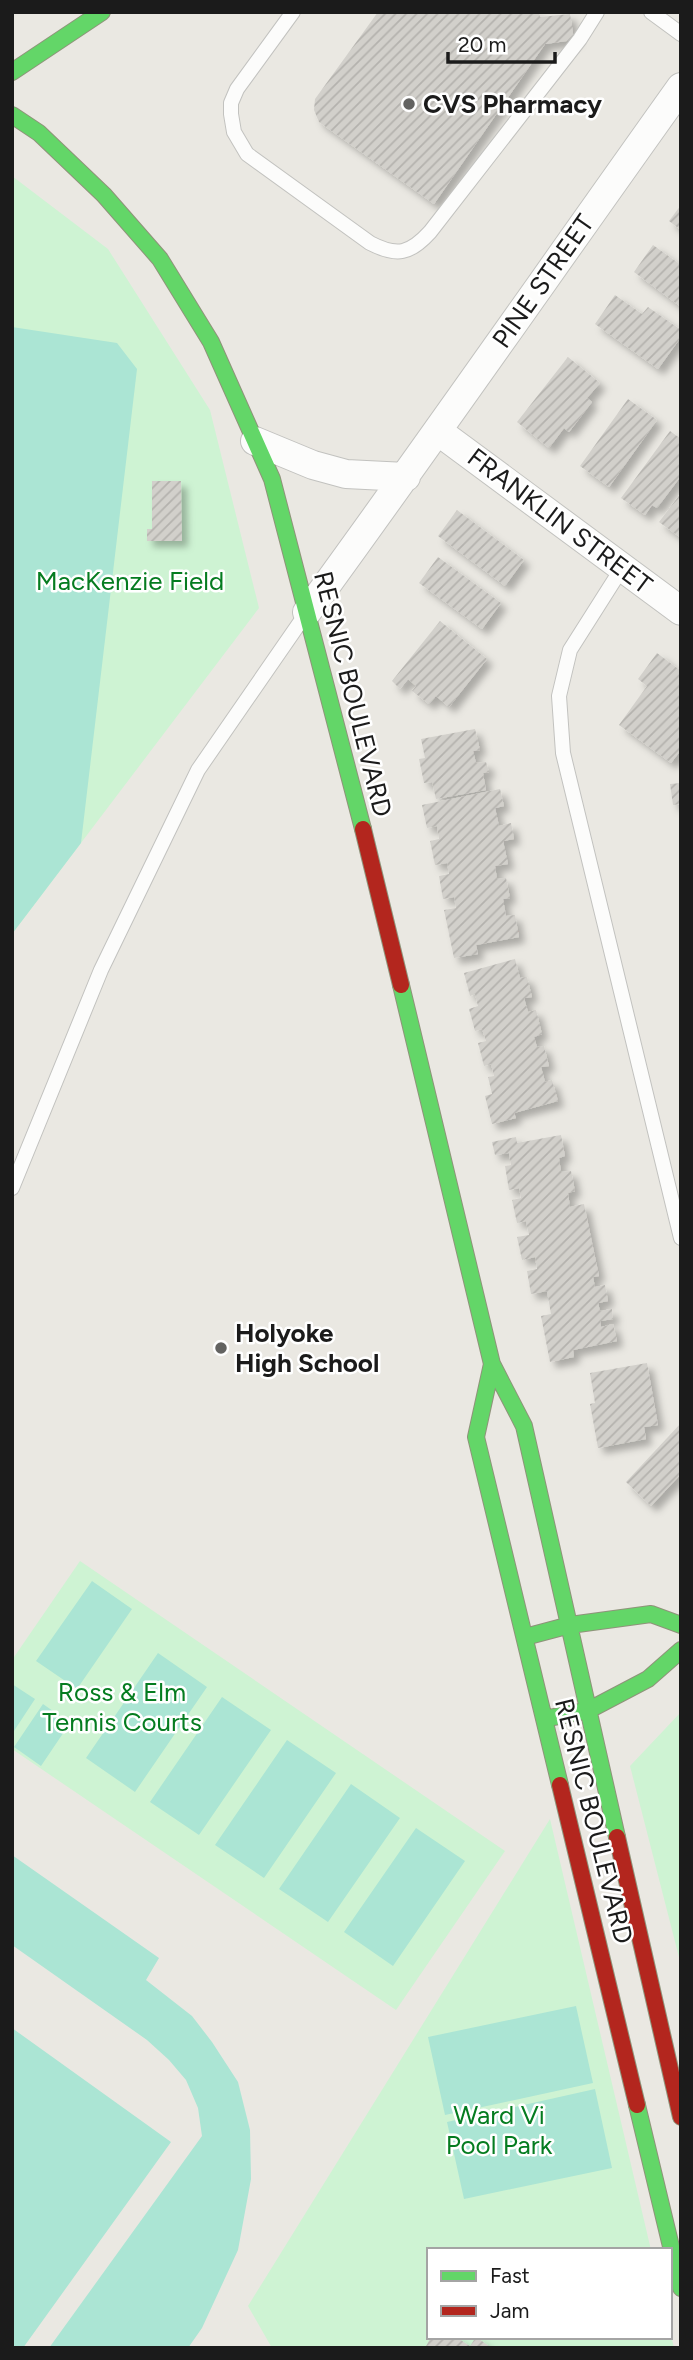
<svg xmlns="http://www.w3.org/2000/svg" width="693" height="2360" viewBox="0 0 693 2360" font-family="Figtree,sans-serif">
<defs>
<pattern id="building-hatch" width="6" height="6" patternUnits="userSpaceOnUse" patternTransform="scale(1.75)"><rect width="6" height="6" fill="#d2d0cb"/><path d="M-1 1l2-2M0 6l6-6M5 7l2-2" fill="none" stroke="#b4b2ae"/></pattern>
<filter id="shadow"><feDropShadow dx="6" dy="6" stdDeviation="3.5" flood-color="#0004"/></filter>
</defs>
<rect width="100%" height="100%" fill="#eae8e2"/>
<path fill="#cef3d3" d="M12 176 108 249 210 410 259 608 12 934Z
M80 1561 505 1851 396 2010 12 1749V1660Z
M681 1712V1965L630 1766Z
M550 1819 651 2250H429V2337H670V2331L674 2348H272L248 2306Z"/>
<path fill="#abe5d4" d="M12 327 117 343 137 369 81 843 12 934Z
M92 1581 132 1609 77 1689 36 1661Z
M158 1653 207 1687 135 1792 86 1758Z
M12 1684 35 1699 12 1734Z
M222 1697 271 1730 199 1835 150 1802Z
M43 1704 70 1723 41 1766 14 1747Z
M287 1740 336 1773 264 1878 215 1845Z
M351 1784 400 1818 328 1922 279 1889Z
M416 1828 465 1861 393 1966 344 1932Z
M12 1855 159 1958 146 1980 192 2016 212 2042 238 2082 250 2130 251 2179 238 2250 202 2328 188 2348H49L202 2136 198 2108 186 2080 169 2060 147 2040 12 1945Z
M576 2006 593 2083 445 2115 428 2037Z
M12 2028 171 2142 23 2348H12Z
M595 2089 612 2168 464 2199 447 2122Z"/>
<path fill="url(#building-hatch)" filter="url(#shadow)" d="M378 12H539L540 17 570 14 574 40 545 44 434 204 319 122 314 110 315 99Z
M681 205V230L669 221Z
M653 245 681 265V307L634 272Z
M615 295 642 314 648 307 681 330V337L658 369 595 324Z
M568 357 600 383 587 398 592 402 569 432 564 428 549 448 517 422Z
M628 399 657 420 609 487 580 466Z
M670 431 681 439V476L657 508 652 505 645 515 621 498Z
M152 481H181L182 541H147V529H152Z
M681 493V538L659 522Z
M457 510 524 560 505 586 438 536Z
M438 557 501 603 482 629 419 583Z
M440 621 487 659 449 707 436 696 429 704 412 691 416 686 408 679 400 689 392 681Z
M657 653 681 671V750L671 763 619 725 647 686 638 679Z
M475 729 480 750 473 751 476 763 486 762 489 772 483 773 486 790 436 799 432 782 424 783 419 759 425 758 421 739Z
M681 783V804L673 805 670 784Z
M500 789 504 806 495 808 499 826 511 823 514 839 503 841 508 864 495 866 497 879 506 878 510 898 503 899 506 916 515 915 519 937 476 945 478 954 454 958 444 910 456 908 454 897 443 899 439 876 449 874 447 863 435 865 430 841 439 839 437 826 427 828 422 805Z
M515 959 520 978 527 977 532 997 524 998 528 1012 536 1010 542 1034 534 1037 537 1047 544 1046 549 1066 541 1067 545 1082 552 1080 558 1101 514 1113 516 1118 492 1124 485 1096 492 1094 488 1077 494 1076 491 1064 484 1066 478 1043 486 1041 482 1029 475 1031 469 1009 478 1006 475 994 470 996 464 973Z
M561 1135 565 1156 559 1158 561 1172 571 1171 575 1191 568 1193 570 1207 584 1204 599 1276 593 1277 595 1287 605 1285 608 1301 598 1303 600 1311 612 1309 613 1319 600 1321 601 1327 613 1324 617 1341 573 1350 574 1357 550 1362 541 1316 551 1314 547 1291 531 1294 527 1271 537 1269 535 1257 522 1260 517 1237 529 1235 526 1221 517 1223 512 1200 521 1198 519 1188 509 1190 505 1166 511 1165 509 1153 495 1155 492 1142 516 1137 517 1143Z
M647 1363 658 1425 644 1427 646 1439 598 1448 590 1404 595 1403 590 1373Z
M681 1423V1474L651 1506 626 1482Z
M431 2337H456L470 2346 476 2337 492 2348H425Z"/>
<g fill="none" stroke-linecap="round" stroke-linejoin="round">
<g stroke="#c2c2bf" stroke-width="16">
<path id="lane" d="M293 12 237 89 231 103V114L234 132 247 154 370 243C397 257 410 254 430 232L580 39 597 12
M651 12 681 34
M622 568 570 650 559 696 563 753 681 1238
M12 1188 101 970 198 770 303 618"/>
</g>
<g stroke="#c2c2bf" stroke-width="30">
<path id="street" d="M439 432 681 611
M255 441 313 465 346 474 406 477
M307 612C434 438 556 262 681 87"/>
</g>
<g stroke="#8f937a" stroke-width="18">
<path id="fast" d="M12 72 102 12
M12 115 39 133 104 195 160 259 211 342 272 479 363 829
M401 985 492 1364 524 1426 617 1837
M492 1364 476 1437 560 1785
M525 1637 570 1625 651 1614 681 1625
M544 1719 589 1710 648 1679 681 1650
M637 2105 681 2288"/>
</g>
<g stroke="#8f937a" stroke-width="18">
<path id="jam" d="M363 829 401 985
M560 1785 637 2105
M617 1837 681 2117"/>
</g>
<use href="#lane" stroke="#fcfcfb" stroke-width="14"/>
<use href="#street" stroke="#fcfcfb" stroke-width="28"/>
<use href="#fast" stroke="#63d668" stroke-width="16"/>
<use href="#jam" stroke="#b3261e" stroke-width="16"/>
</g>
<g fill="#636361" stroke="#fff" stroke-width="2.5">
<circle cx="409" cy="104" r="7"/>
<circle cx="221" cy="1348" r="7"/>
</g>
<g text-anchor="middle" dominant-baseline="central" stroke-width="5" stroke-linejoin="round" paint-order="stroke">
<g font-size="26" font-weight="bold" fill="#1b1b1b" stroke="#fff" text-anchor="start">
<text x="423" y="104">CVS Pharmacy</text>
<text x="235" y="1333">Holyoke<tspan x="235" dy="30">High School</tspan></text>
</g>
<g font-size="26" fill="#1b1b1b" stroke="#fff">
<text transform="translate(543 281) rotate(-55)">PINE STREET</text>
<text transform="translate(560 521) rotate(37)">FRANKLIN STREET</text>
<text transform="translate(353 694) rotate(76)">RESNIC BOULEVARD</text>
<text transform="translate(594 1821) rotate(76)">RESNIC BOULEVARD</text>
</g>
<g font-size="26" fill="#057c20" stroke="#fff">
<text x="130" y="581">MacKenzie Field</text>
<text x="122" y="1692">Ross &amp; Elm<tspan x="122" dy="30">Tennis Courts</tspan></text>
<text x="499" y="2115">Ward Vi<tspan x="499" dy="30">Pool Park</tspan></text>
</g>
</g>
<rect width="693" height="2360" fill="none" stroke="#1b1b1b" stroke-width="28"/>
<rect x="427" y="2248" width="245" height="91" fill="#ffffff" stroke="#a4a4a4" stroke-width="2"/>
<rect x="441" y="2271" width="35" height="10" fill="#63d668" stroke="#a4a4a4" stroke-width="2"/>
<text x="490" y="2283" font-size="21" fill="#1b1b1b">Fast</text>
<rect x="441" y="2306" width="35" height="10" fill="#b3261e" stroke="#a4a4a4" stroke-width="2"/>
<text x="490" y="2318" font-size="21" fill="#1b1b1b">Jam</text>
<path d="M448 52v10h107v-10" fill="none" stroke="#1b1b1b" stroke-width="3.5"/>
<text x="458" y="52" font-size="21" fill="#1b1b1b" stroke="#ffffff" stroke-width="5" paint-order="stroke">20 m</text>
</svg>
